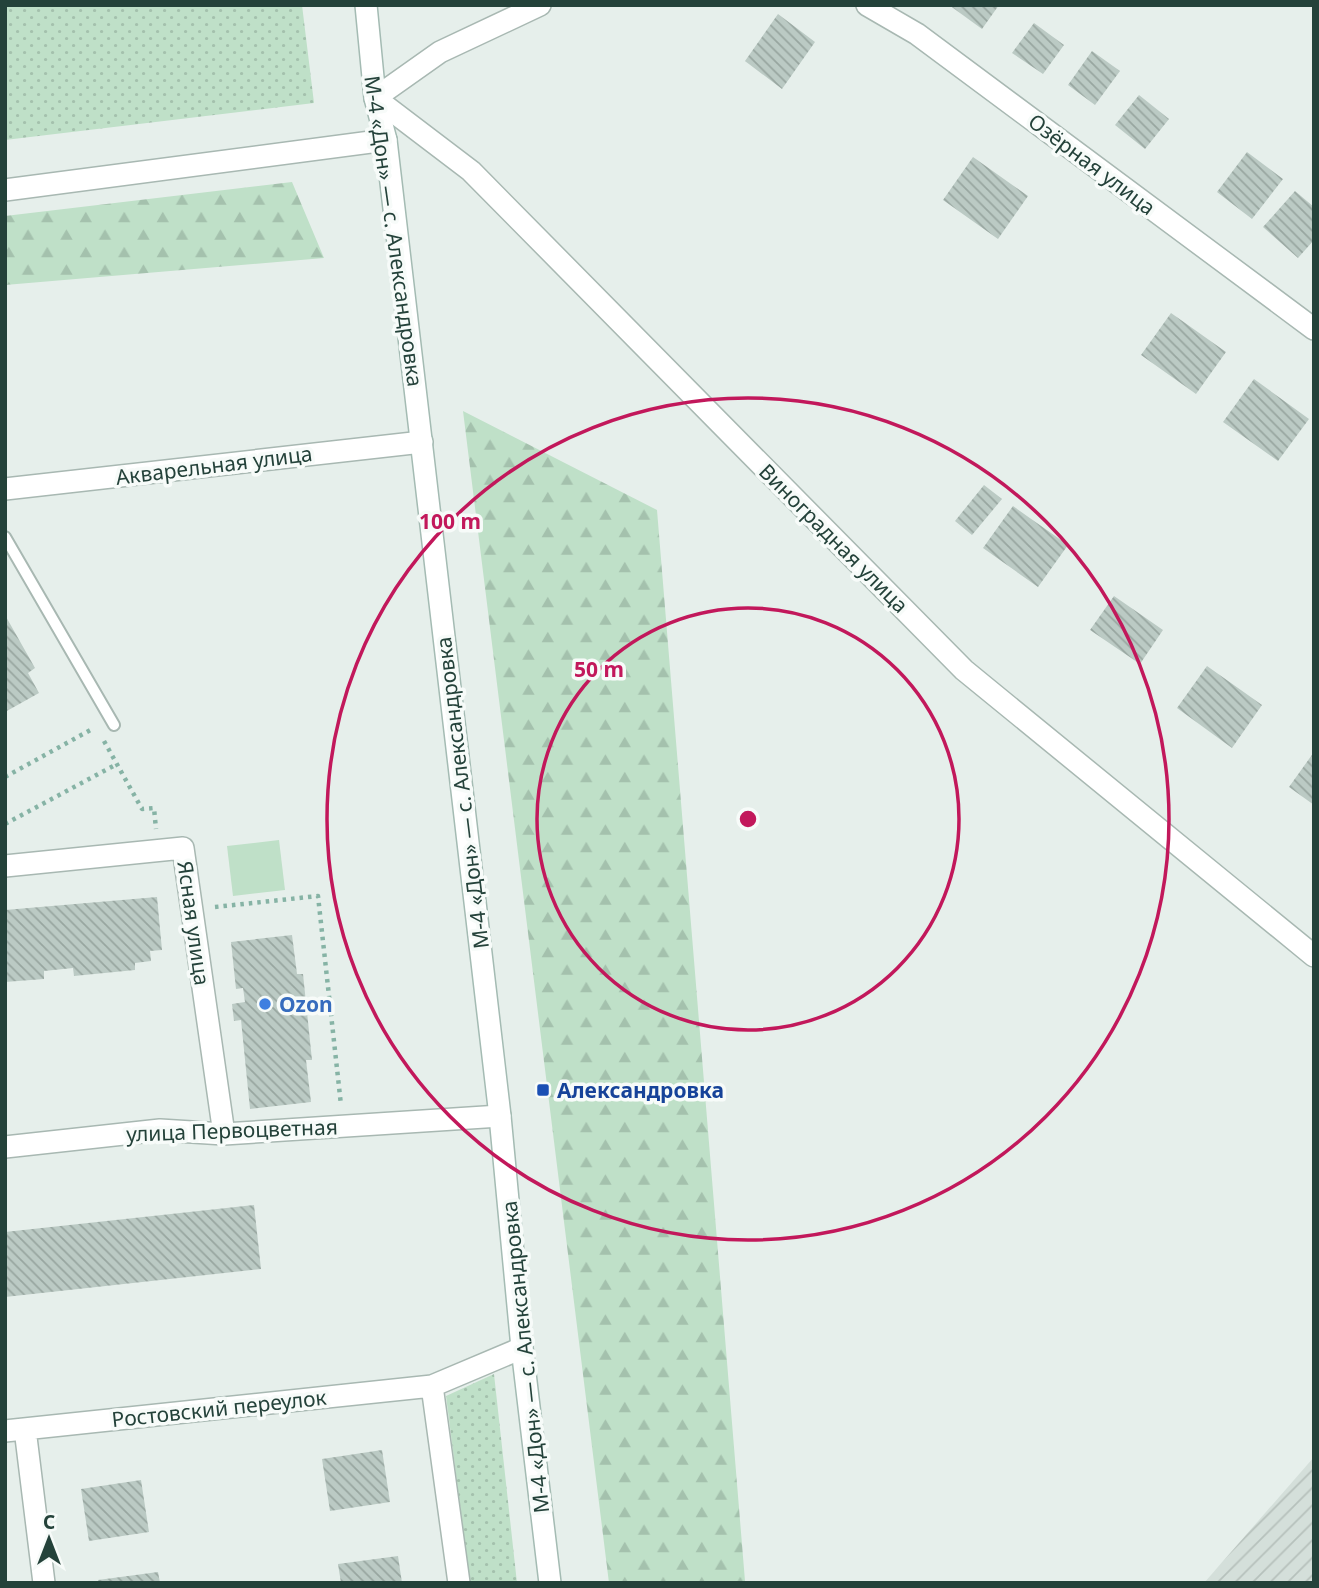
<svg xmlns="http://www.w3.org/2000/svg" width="1319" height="1588" viewBox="0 0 1319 1588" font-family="'Noto Sans',sans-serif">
<defs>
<pattern id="industrial-furrows" width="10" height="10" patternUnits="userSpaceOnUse" patternTransform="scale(1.75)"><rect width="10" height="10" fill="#d4dfda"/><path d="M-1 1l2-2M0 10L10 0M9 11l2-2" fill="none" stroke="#b6c1bc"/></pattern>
<pattern id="grass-dots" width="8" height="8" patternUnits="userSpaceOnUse" patternTransform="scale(1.75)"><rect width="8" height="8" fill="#bfe0c8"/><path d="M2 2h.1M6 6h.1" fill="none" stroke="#a4c1ad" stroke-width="1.8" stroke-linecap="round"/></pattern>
<pattern id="forest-firs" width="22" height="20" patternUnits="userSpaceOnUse" patternTransform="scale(1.75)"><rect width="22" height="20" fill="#bfe0c8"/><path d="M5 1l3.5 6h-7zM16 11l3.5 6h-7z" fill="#a4c1ad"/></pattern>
<pattern id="building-back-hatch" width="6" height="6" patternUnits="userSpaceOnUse" patternTransform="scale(1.75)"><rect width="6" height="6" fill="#bbcac4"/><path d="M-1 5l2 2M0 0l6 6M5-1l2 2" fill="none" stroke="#98a6a0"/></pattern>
</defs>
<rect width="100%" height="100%" fill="#e6efeb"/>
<path fill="url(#industrial-furrows)" d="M1314 1457V1583H1204Z"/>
<path fill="url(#grass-dots)" d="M5 5H302L314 103 5 140Z
M494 1374 517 1583H470L446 1396Z"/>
<path fill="url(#forest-firs)" d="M292 182 324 258 5 285V216Z
M463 411 657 510 745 1581 609 1583Z"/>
<path fill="#bfe0c8" d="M279 840 285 890 233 896 227 846Z"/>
<path fill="url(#building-back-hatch)" d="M949 5H999L982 29Z
M778 14 815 42 782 89 745 61Z
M1034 23 1064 45 1043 74 1012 53Z
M1092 51 1120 71 1095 105 1068 85Z
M1139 95 1169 119 1145 149 1115 125Z
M1247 152 1283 179 1252 219 1217 192Z
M973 157 1028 196 998 239 943 200Z
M1295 191 1314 207V240L1298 258 1263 227Z
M1171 313 1226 352 1196 394 1141 355Z
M1254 379 1309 419 1278 461 1223 422Z
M984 485 1002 499 972 535 955 521Z
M1013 506 1068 545 1038 587 983 548Z
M1114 596 1163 630 1140 664 1090 630Z
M5 615 35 668 28 673 39 693 5 712Z
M1207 666 1262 705 1232 748 1177 708Z
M1314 752V805L1289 787Z
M157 897 162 950 150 951 151 961 135 963V970L74 976 73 968 44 971V979L5 982V910Z
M292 935 297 974H303L312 1060H306L311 1102 250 1109 241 1020 234 1021 232 1004 245 1002 243 988 236 989 231 942Z
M254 1205 261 1269 5 1297V1232Z
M382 1450 390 1502 330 1511 322 1459Z
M141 1480 149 1532 89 1541 81 1489Z
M398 1556 402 1583H341L338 1564Z
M158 1572 160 1583H99L98 1580Z"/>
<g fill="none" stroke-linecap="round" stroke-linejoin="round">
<g stroke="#a8b8b2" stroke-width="14">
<path id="lane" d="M5 537 114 725"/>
</g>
<g stroke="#a8b8b2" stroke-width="24">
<path id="street" d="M540 5 440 52 375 98 471 171 964 670 1314 956
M867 5 917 34 1314 329
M5 190 386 140
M5 489 422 442
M5 866 183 848 224 1134
M5 1147 160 1130 224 1134 500 1116
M432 1386 459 1583
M25 1429 44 1583
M5 1431 432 1386 522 1348"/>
</g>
<g stroke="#a4bbb3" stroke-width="24">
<path id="secondary" d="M366 5 375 98 386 140 500 1116 522 1348 550 1583"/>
</g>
<path stroke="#86b3a5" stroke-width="4.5" stroke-dasharray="3.5 5" stroke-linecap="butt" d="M104 741 142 809 154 808 156 829
M5 777 94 728
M5 824 117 764
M215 907 318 896 341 1105"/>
<use href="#lane" stroke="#fff" stroke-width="10"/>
<use href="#street" stroke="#fff" stroke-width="21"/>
<use href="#secondary" stroke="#fff" stroke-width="21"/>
</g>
<g fill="none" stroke="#c2185b" stroke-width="3.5">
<circle cx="748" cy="819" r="211"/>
<circle cx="748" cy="819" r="421"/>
</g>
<circle fill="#3f7fe0" stroke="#f7fbf9" stroke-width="2.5" cx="265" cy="1004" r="7"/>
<rect fill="#1a4fb4" stroke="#f7fbf9" stroke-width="2.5" x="536" y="1083" width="14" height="14" rx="3.5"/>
<g text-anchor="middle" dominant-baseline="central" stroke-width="7" stroke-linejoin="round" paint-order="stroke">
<g font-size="21" fill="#24423a" stroke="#f7fbf9">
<text transform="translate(1092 164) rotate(37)">Озёрная улица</text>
<text transform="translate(394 231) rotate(82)">М-4 «Дон» — с. Александровка</text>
<text transform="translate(214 465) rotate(-7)">Акварельная улица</text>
<text transform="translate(834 538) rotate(45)">Виноградная улица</text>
<text transform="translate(462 793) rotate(-97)">М-4 «Дон» — с. Александровка</text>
<text transform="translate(194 923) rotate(82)">Ясная улица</text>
<text transform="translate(232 1130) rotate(-2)">улица Первоцветная</text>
<text transform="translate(525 1357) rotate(-96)">М-4 «Дон» — с. Александровка</text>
<text transform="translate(219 1408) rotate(-6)">Ростовский переулок</text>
</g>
<g font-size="21" font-weight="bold" fill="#366cbe" stroke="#f7fbf9" text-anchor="start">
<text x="279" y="1004">Ozon</text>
</g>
<g font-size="21" font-weight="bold" fill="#164399" stroke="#f7fbf9" text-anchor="start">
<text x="557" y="1090">Александровка</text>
</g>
</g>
<circle cx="748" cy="819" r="10" fill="#c2185b" stroke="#f7fbf9" stroke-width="3.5"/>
<g font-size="21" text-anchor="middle" font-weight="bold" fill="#c2185b" stroke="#f7fbf9" stroke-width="7" stroke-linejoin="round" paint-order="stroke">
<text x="450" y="529">100 m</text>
<text x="599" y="677">50 m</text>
</g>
<rect width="1319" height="1588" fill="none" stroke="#24423a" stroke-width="14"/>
<g transform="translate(49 1539)" stroke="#f7fbf9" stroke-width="5" paint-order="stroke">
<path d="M0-5L12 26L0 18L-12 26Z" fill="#24423a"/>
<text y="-10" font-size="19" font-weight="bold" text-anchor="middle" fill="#24423a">С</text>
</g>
</svg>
